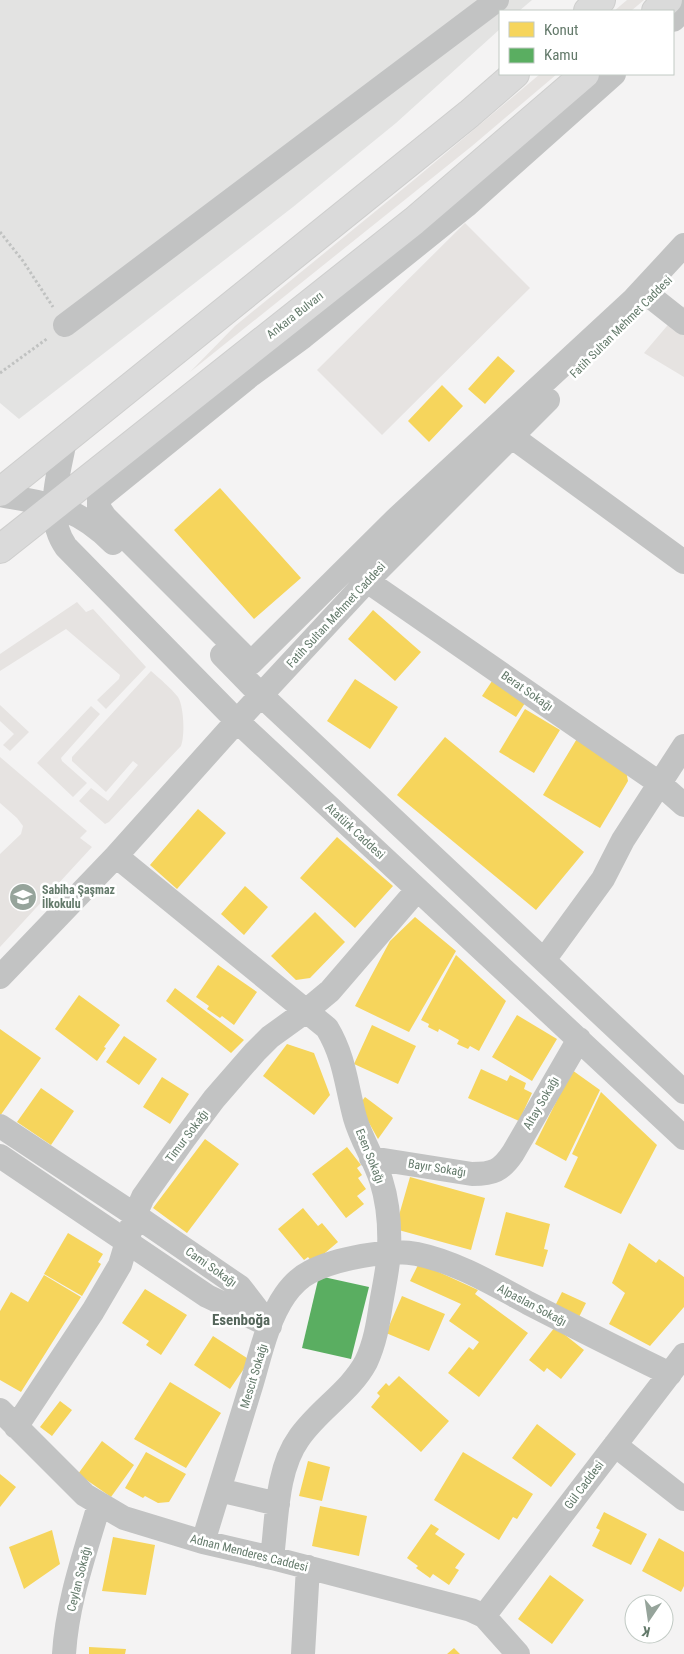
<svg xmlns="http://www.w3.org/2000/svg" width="684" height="1654" viewBox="0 0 684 1654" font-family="'Roboto Condensed',sans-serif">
<rect width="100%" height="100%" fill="#f4f3f3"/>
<path fill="#e3e3e2" d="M0 0H532L519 11H500V29L396 123 293 207 19 419 0 403Z"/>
<path fill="#e6e3e1" d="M627 0H644L631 11H614Z
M540 74H557L472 146 190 372 235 326 415 179Z
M465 223 530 288 382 435 317 370Z
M684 306V377L644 353Z
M77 602 86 612 93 609 146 667 106 709 97 700 119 679 120 675 66 629 0 671V654Z
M151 671C160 679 171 688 178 697 184 707 185 735 181 746L109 822 105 824 79 801 91 788 108 801 138 765 133 761 106 792 72 761V757Z
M0 705 29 732 10 751 3 745 14 734 0 721Z
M91 706 100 714 61 758 62 761 87 783 73 797 37 763Z
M0 757 87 831 80 838 92 847 0 947V854L21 834 23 826 17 818 0 803Z"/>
<path fill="#f6d55c" d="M498 356 515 371 485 404 468 389Z
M442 385 463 406 429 442 408 421Z
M220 488 301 578 254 619 174 530Z
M373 610 421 652 395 681 348 639Z
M494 678 527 700 516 717 482 696Z
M355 679 398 707 370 749 327 721Z
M525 709 560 730 534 773 499 752Z
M445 737 584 852 536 910 397 795Z
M578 737 625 765 628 781 600 828 543 795Z
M198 809 226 833 177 889 150 865Z
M337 837 393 886 355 928 300 878Z
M245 886 268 907 244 935 221 914Z
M315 912 345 942 310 978 296 980 271 956Z
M415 917 456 951 409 1032 355 1006 390 941Z
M456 955 506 1001 479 1051 470 1046 468 1049 457 1044 459 1040 439 1029 438 1032 428 1027 429 1024 421 1020Z
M218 965 257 992 234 1025 222 1016 220 1018 207 1009 209 1006 196 997Z
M175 988 244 1040 231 1053 166 1001Z
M79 995 120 1025 104 1047 106 1048 97 1061 55 1029Z
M517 1015 557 1039 532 1081 492 1057Z
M372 1025 416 1046 398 1084 354 1064Z
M0 1029 41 1058 0 1116Z
M124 1036 157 1059 139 1085 106 1062Z
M287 1044 314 1053 330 1095 314 1115 263 1076Z
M481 1069 507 1081 510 1075 526 1083 524 1089 532 1093 519 1121 468 1098Z
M572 1070 600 1090 566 1161 535 1144Z
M162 1077 189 1094 170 1124 143 1107Z
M41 1088 74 1111 51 1145 17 1122Z
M601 1092 657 1145 621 1214 564 1187 578 1157 572 1154Z
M365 1097 393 1118 378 1139 359 1105Z
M205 1139 239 1164 187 1233 153 1208Z
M347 1147 361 1165 357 1168 362 1175 358 1178 366 1189 357 1196 364 1204 346 1218 312 1174Z
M410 1177 485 1198 471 1250 395 1229Z
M303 1208 318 1226 322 1223 338 1242 313 1263 308 1257 304 1260 278 1229Z
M506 1212 550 1224 544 1249 548 1250 543 1267 495 1255Z
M68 1233 103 1254 98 1262 101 1264 82 1296 44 1274Z
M629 1243 656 1263 659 1259 684 1277V1307L650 1346 609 1324 625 1293 612 1283Z
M419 1263 478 1290 475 1294 528 1333 479 1397 448 1373 469 1347 473 1350 479 1342 449 1321 461 1304 410 1281Z
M44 1275 81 1297 21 1392 0 1380V1311L11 1292 28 1302Z
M145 1289 187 1315 161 1355 146 1345 149 1341 122 1323Z
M562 1292 586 1303 579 1317 555 1306Z
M402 1296 445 1314 429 1351 386 1333Z
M555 1327 584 1350 561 1379 547 1368 544 1372 529 1360Z
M213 1336 250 1360 230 1389 194 1365Z
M399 1376 449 1421 421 1452 371 1407 380 1396 377 1393 386 1383 389 1386Z
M170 1382 221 1413 186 1468 134 1439Z
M60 1401 72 1410 52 1436 40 1427Z
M537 1424 576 1454 551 1487 512 1458Z
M102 1441 134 1465 111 1497 78 1474Z
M146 1452 186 1474 169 1502 158 1503 145 1496 143 1498 125 1488Z
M463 1452 533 1494 517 1519 513 1517 499 1540 434 1500Z
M308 1461 330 1467 322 1501 299 1496Z
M0 1474 16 1487 0 1507Z
M320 1506 367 1516 359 1556 312 1546Z
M604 1512 647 1534 631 1565 592 1546 600 1530 596 1528Z
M431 1524 439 1529 435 1534 465 1554 455 1568 459 1570 449 1585 433 1574 430 1578 416 1568 418 1566 407 1558Z
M52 1530 60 1564 24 1589 9 1547Z
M113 1537 155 1545 146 1595 102 1591Z
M659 1538 684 1552V1586L681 1592 642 1571Z
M550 1575 584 1600 552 1644 518 1619Z
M89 1647 126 1649 125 1654H89Z
M454 1648 460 1654H447Z"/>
<path fill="#5aae61" d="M319 1276 369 1287 351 1359 302 1348Z"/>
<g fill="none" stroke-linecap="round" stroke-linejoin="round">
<g stroke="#cececd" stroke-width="30">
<path id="major" d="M588 11 601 0
M656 11 668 0
M0 492 469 114 515 74
M0 549 414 221 585 74"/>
</g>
<path stroke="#c0c2c1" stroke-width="3" stroke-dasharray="2.5 2.5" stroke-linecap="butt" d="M0 232 23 261 53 307
M0 373 48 338"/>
<path stroke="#c2c3c3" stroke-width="24" d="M673 20 684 10
M614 74 466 206 303 337 251 375 103 495 99 499V508L105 517 251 663 396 519 634 299 684 245
M651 297 684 323
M65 325 497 0
M511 436 684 562
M65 440C59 474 44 516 66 547L237 721 684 1138
M0 495C48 504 77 506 113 543
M367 581 659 783 684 805
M222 655 261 695 684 1092
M116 856 327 1028C345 1058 346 1085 355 1118 361 1139 374 1159 381 1180 388 1202 390 1229 389 1251 388 1269 384 1286 381 1304 378 1324 375 1343 366 1362 350 1392 318 1410 299 1438 276 1470 277 1519 272 1558
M544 960 603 879 623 840 684 746
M0 977 116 856 237 721 367 581 548 400
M0 1126 135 1215 240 1287 270 1326
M0 1156 207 1296 266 1324
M371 1158 472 1174C493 1174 501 1171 513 1153L579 1039
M0 1410 85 1495 124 1518 203 1542 272 1558 471 1610 484 1616 518 1654
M16 1427 93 1311 120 1265 135 1215 143 1197 184 1139 214 1099 255 1052 270 1037 306 1011 330 991 417 890
M615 1445 684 1499
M219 1490 278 1504
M203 1542C219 1490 235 1438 251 1386 260 1356 267 1321 285 1295 292 1285 300 1277 310 1272 335 1259 389 1248 417 1254 456 1262 493 1284 528 1303 575 1327 622 1351 670 1374
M484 1616 684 1355
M64 1654C67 1603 85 1553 99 1505
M303 1654 308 1567"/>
<use href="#major" stroke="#dadada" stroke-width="28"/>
</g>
<defs>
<g id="school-disc" transform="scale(1.4375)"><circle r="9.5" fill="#96a49b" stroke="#fff"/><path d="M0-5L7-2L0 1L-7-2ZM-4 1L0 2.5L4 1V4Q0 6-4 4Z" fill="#fff"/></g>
</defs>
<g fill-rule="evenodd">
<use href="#school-disc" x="23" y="897"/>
</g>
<g text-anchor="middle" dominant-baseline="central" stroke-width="5" stroke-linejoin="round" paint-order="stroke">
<g font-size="12" fill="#647a6b" stroke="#fff">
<text transform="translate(295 315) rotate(-38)">Ankara Bulvarı</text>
<text transform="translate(621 327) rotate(-45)">Fatih Sultan Mehmet Caddesi</text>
<text transform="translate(336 615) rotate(-47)">Fatih Sultan Mehmet Caddesi</text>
<text transform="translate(527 691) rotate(35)">Berat Sokağı</text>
<text transform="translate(355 831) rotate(43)">Atatürk Caddesi</text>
<text transform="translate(541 1103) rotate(-60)">Altay Sokağı</text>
<text transform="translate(187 1136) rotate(-53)">Timur Sokağı</text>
<text transform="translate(370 1156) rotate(68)">Esen Sokağı</text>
<text transform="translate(437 1168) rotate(9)">Bayır Sokağı</text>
<text transform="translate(211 1267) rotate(35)">Cami Sokağı</text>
<text transform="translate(532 1305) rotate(28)">Alpaslan Sokağı</text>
<text transform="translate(254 1376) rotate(-73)">Mescit Sokağı</text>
<text transform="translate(584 1485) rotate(-53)">Gül Caddesi</text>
<text transform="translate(249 1553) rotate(14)">Adnan Menderes Caddesi</text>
<text transform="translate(79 1579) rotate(-76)">Ceylan Sokağı</text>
</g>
<g font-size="12" font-weight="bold" fill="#647a6b" stroke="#fff" text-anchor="start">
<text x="42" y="890">Sabiha Şaşmaz<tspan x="42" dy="14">İlkokulu</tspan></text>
</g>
<g font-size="15" font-weight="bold" fill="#55665b" stroke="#fff">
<text x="241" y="1320">Esenboğa</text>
</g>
</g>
<rect x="499" y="10" width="175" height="65" fill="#ffffff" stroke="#c1cac4"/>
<rect x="509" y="22" width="25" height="15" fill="#f6d55c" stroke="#c1cac4"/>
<text x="544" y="35" font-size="15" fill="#647a6b">Konut</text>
<rect x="509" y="48" width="25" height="15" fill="#5aae61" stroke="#c1cac4"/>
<text x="544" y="60" font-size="15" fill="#647a6b">Kamu</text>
<g transform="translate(649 1619) rotate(193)"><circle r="24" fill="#ffffff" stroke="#c1cac4"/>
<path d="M0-4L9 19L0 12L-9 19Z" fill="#96a49b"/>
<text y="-8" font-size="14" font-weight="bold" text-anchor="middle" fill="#647a6b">K</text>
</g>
</svg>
